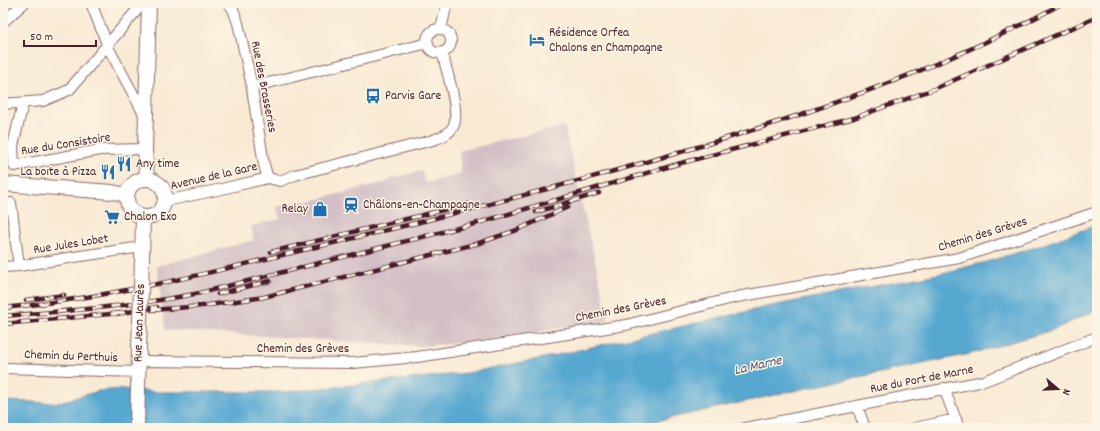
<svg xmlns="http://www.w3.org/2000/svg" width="1100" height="431" viewBox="0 0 1100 431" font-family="Dekko,sans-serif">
<rect width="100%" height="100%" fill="#fcf5e5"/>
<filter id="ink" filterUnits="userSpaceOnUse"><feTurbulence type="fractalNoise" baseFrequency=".025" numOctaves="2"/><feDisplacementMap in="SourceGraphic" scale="8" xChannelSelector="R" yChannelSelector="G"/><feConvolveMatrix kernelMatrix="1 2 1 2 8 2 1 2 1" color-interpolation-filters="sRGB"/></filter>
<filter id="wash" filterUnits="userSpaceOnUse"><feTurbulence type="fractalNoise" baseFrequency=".012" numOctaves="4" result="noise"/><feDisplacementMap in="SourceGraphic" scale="16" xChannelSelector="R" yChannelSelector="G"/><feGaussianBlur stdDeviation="0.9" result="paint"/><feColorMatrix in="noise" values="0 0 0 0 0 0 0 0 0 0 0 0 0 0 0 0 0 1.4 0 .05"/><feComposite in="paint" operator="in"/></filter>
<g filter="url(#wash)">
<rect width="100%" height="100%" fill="#f9ead4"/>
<path fill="#d2bec4" d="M564 126 609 321 467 343 420 346 165 330 157 266 254 240 251 226 280 219 277 207 302 201 307 202 390 181V179L422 171 425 183 454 176 461 173 459 151Z"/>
<path fill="#56a8d1" stroke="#50647e" d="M1097 225V310L1053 330 970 354 802 389 625 428H3V401L56 403 99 391 123 389 156 392H285L467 373 544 358 771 306 938 274 986 262 1039 246Z"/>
</g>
<g filter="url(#ink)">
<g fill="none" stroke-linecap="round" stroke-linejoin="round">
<g stroke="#876666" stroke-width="12">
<path id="street" d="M91 3 109 49 145 116
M228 3 233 9 238 23 251 82 264 165 268 178
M3 22 24 3
M441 29 447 3
M427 41a12 12 0 1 1 24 0a12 12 0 1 1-24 0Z
M252 87 428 43
M23 103 13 146 14 166 100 150 145 149
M3 104 43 101 69 90 143 3
M268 178 280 181 295 175 433 140C441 137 448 135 453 127 461 113 446 69 442 52
M166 201 226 188 268 178
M11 203 19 266
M3 267 19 266 74 257 142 247
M139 361 353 363 417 357 626 325 737 297 959 258 1097 212
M3 368 139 372
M944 388 959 428
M857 406 865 428
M745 428 984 381 1097 337
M915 428 956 419"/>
</g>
<g stroke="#876666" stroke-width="16">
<path id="secondary" d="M127 198a19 19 0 1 1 38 0a19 19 0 1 1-38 0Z
M147 179 145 149 149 3
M3 184 112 192 127 195
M142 260 143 217
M137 428 139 349"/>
</g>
<use href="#street" stroke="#fff" stroke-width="10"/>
<use href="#secondary" stroke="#fff" stroke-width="14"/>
<g stroke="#4a1f2b" stroke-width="4.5">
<path id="rail" d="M536 212 599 193
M271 252 468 204
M218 294 270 281
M26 300 64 295
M3 308C97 299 190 278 282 255 330 244 379 232 428 220 541 191 654 162 765 126 868 93 969 55 1063 3
M152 310 202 306 264 297 479 243 517 230 568 207
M116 314 157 307
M3 316C69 311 135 306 200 293L478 223 681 163 854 118 934 89 1097 17
M3 324 121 313"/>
</g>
<use href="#rail" stroke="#fcf5e5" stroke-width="3" stroke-dasharray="9" stroke-linecap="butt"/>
<g stroke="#876666" stroke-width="16" stroke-linecap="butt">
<path id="secondary-bridge" d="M139 349 142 260"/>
</g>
<use href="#secondary-bridge" stroke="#fff" stroke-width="14"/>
</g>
</g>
<defs>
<g id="hotel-bare" transform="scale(1.2)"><path d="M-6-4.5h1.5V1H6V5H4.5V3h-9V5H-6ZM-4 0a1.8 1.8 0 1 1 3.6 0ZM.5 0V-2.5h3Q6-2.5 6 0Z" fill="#1f6fb2" stroke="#fcf5e5" stroke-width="2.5" paint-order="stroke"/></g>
<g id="bus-bare" transform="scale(1.2)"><path d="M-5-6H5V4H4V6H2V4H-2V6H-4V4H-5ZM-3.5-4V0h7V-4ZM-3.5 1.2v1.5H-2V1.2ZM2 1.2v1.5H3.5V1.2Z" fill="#1f6fb2" stroke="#fcf5e5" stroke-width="2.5" paint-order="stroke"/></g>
<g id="restaurant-bare" transform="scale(1.2)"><path d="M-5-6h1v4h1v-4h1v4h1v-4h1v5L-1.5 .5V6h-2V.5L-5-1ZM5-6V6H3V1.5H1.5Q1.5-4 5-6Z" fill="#1f6fb2" stroke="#fcf5e5" stroke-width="2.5" paint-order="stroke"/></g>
<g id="station-bare" transform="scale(1.2)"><path d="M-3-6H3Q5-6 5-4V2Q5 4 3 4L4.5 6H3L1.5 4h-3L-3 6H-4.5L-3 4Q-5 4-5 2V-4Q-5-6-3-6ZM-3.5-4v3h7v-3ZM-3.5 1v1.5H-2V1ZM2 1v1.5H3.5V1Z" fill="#1f6fb2" stroke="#fcf5e5" stroke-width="2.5" paint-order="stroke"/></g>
<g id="shop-bare" transform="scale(1.2)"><path d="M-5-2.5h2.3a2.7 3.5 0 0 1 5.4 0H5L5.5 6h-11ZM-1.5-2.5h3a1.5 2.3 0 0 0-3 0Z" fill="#1f6fb2" stroke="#fcf5e5" stroke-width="2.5" paint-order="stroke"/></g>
<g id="supermarket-bare" transform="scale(1.2)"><path d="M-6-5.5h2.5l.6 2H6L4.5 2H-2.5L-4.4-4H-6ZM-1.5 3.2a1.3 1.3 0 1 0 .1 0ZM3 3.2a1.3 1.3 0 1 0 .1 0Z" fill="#1f6fb2" stroke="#fcf5e5" stroke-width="2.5" paint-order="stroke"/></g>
</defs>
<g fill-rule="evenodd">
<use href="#hotel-bare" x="537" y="40"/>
<use href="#bus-bare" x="373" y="96"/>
<use href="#restaurant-bare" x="124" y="164"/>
<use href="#restaurant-bare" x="108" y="172"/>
<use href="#station-bare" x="351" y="205"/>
<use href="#shop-bare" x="320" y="209"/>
<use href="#supermarket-bare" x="112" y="217"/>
</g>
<g text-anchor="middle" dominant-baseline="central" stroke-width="3" stroke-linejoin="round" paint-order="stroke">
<g font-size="13" fill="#4a1f2b" stroke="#fcf5e5" text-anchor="start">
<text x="549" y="33">Résidence Orfea<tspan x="549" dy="15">Chalons en Champagne</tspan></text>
<text x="385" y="96">Parvis Gare</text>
<text x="136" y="164">Any time</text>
<text x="96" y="172" text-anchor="end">La boite à Pizza</text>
<text x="363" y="205">Châlons-en-Champagne</text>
<text x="308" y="209" text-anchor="end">Relay</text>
<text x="124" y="217">Chalon Exo</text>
</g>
<g font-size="13" fill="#4a1f2b" stroke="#fcf5e5">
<text transform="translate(263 87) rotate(79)">Rue des Brasseries</text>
<text transform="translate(66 145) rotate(-9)">Rue du Consistoire</text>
<text transform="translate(214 177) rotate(-13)">Avenue de la Gare</text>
<text transform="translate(983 235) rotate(-17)">Chemin des Grèves</text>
<text transform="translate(71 245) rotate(-9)">Rue Jules Lobet</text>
<text transform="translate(621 310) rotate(-11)">Chemin des Grèves</text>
<text transform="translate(140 323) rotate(-88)">Rue Jean Jaurès</text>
<text x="303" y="349">Chemin des Grèves</text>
<text transform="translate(71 357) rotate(2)">Chemin du Perthuis</text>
<text transform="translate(922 380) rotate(-11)">Rue du Port de Marne</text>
</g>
<g font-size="14" font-style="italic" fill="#4f566d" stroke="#fcf5e5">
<text transform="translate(758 366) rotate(-13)">La Marne</text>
</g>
</g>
<rect width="1100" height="431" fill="none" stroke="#fcf5e5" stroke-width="16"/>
<g transform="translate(1058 389) rotate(109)" stroke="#fcf5e5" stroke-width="3" paint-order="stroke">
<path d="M0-3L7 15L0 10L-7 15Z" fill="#4a1f2b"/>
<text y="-6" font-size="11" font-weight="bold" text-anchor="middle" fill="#4a1f2b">N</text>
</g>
<path d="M24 40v6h72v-6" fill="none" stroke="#4a1f2b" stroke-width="2"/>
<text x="30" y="40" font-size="12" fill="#4a1f2b" stroke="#fcf5e5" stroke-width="3" paint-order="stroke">50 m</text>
</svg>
